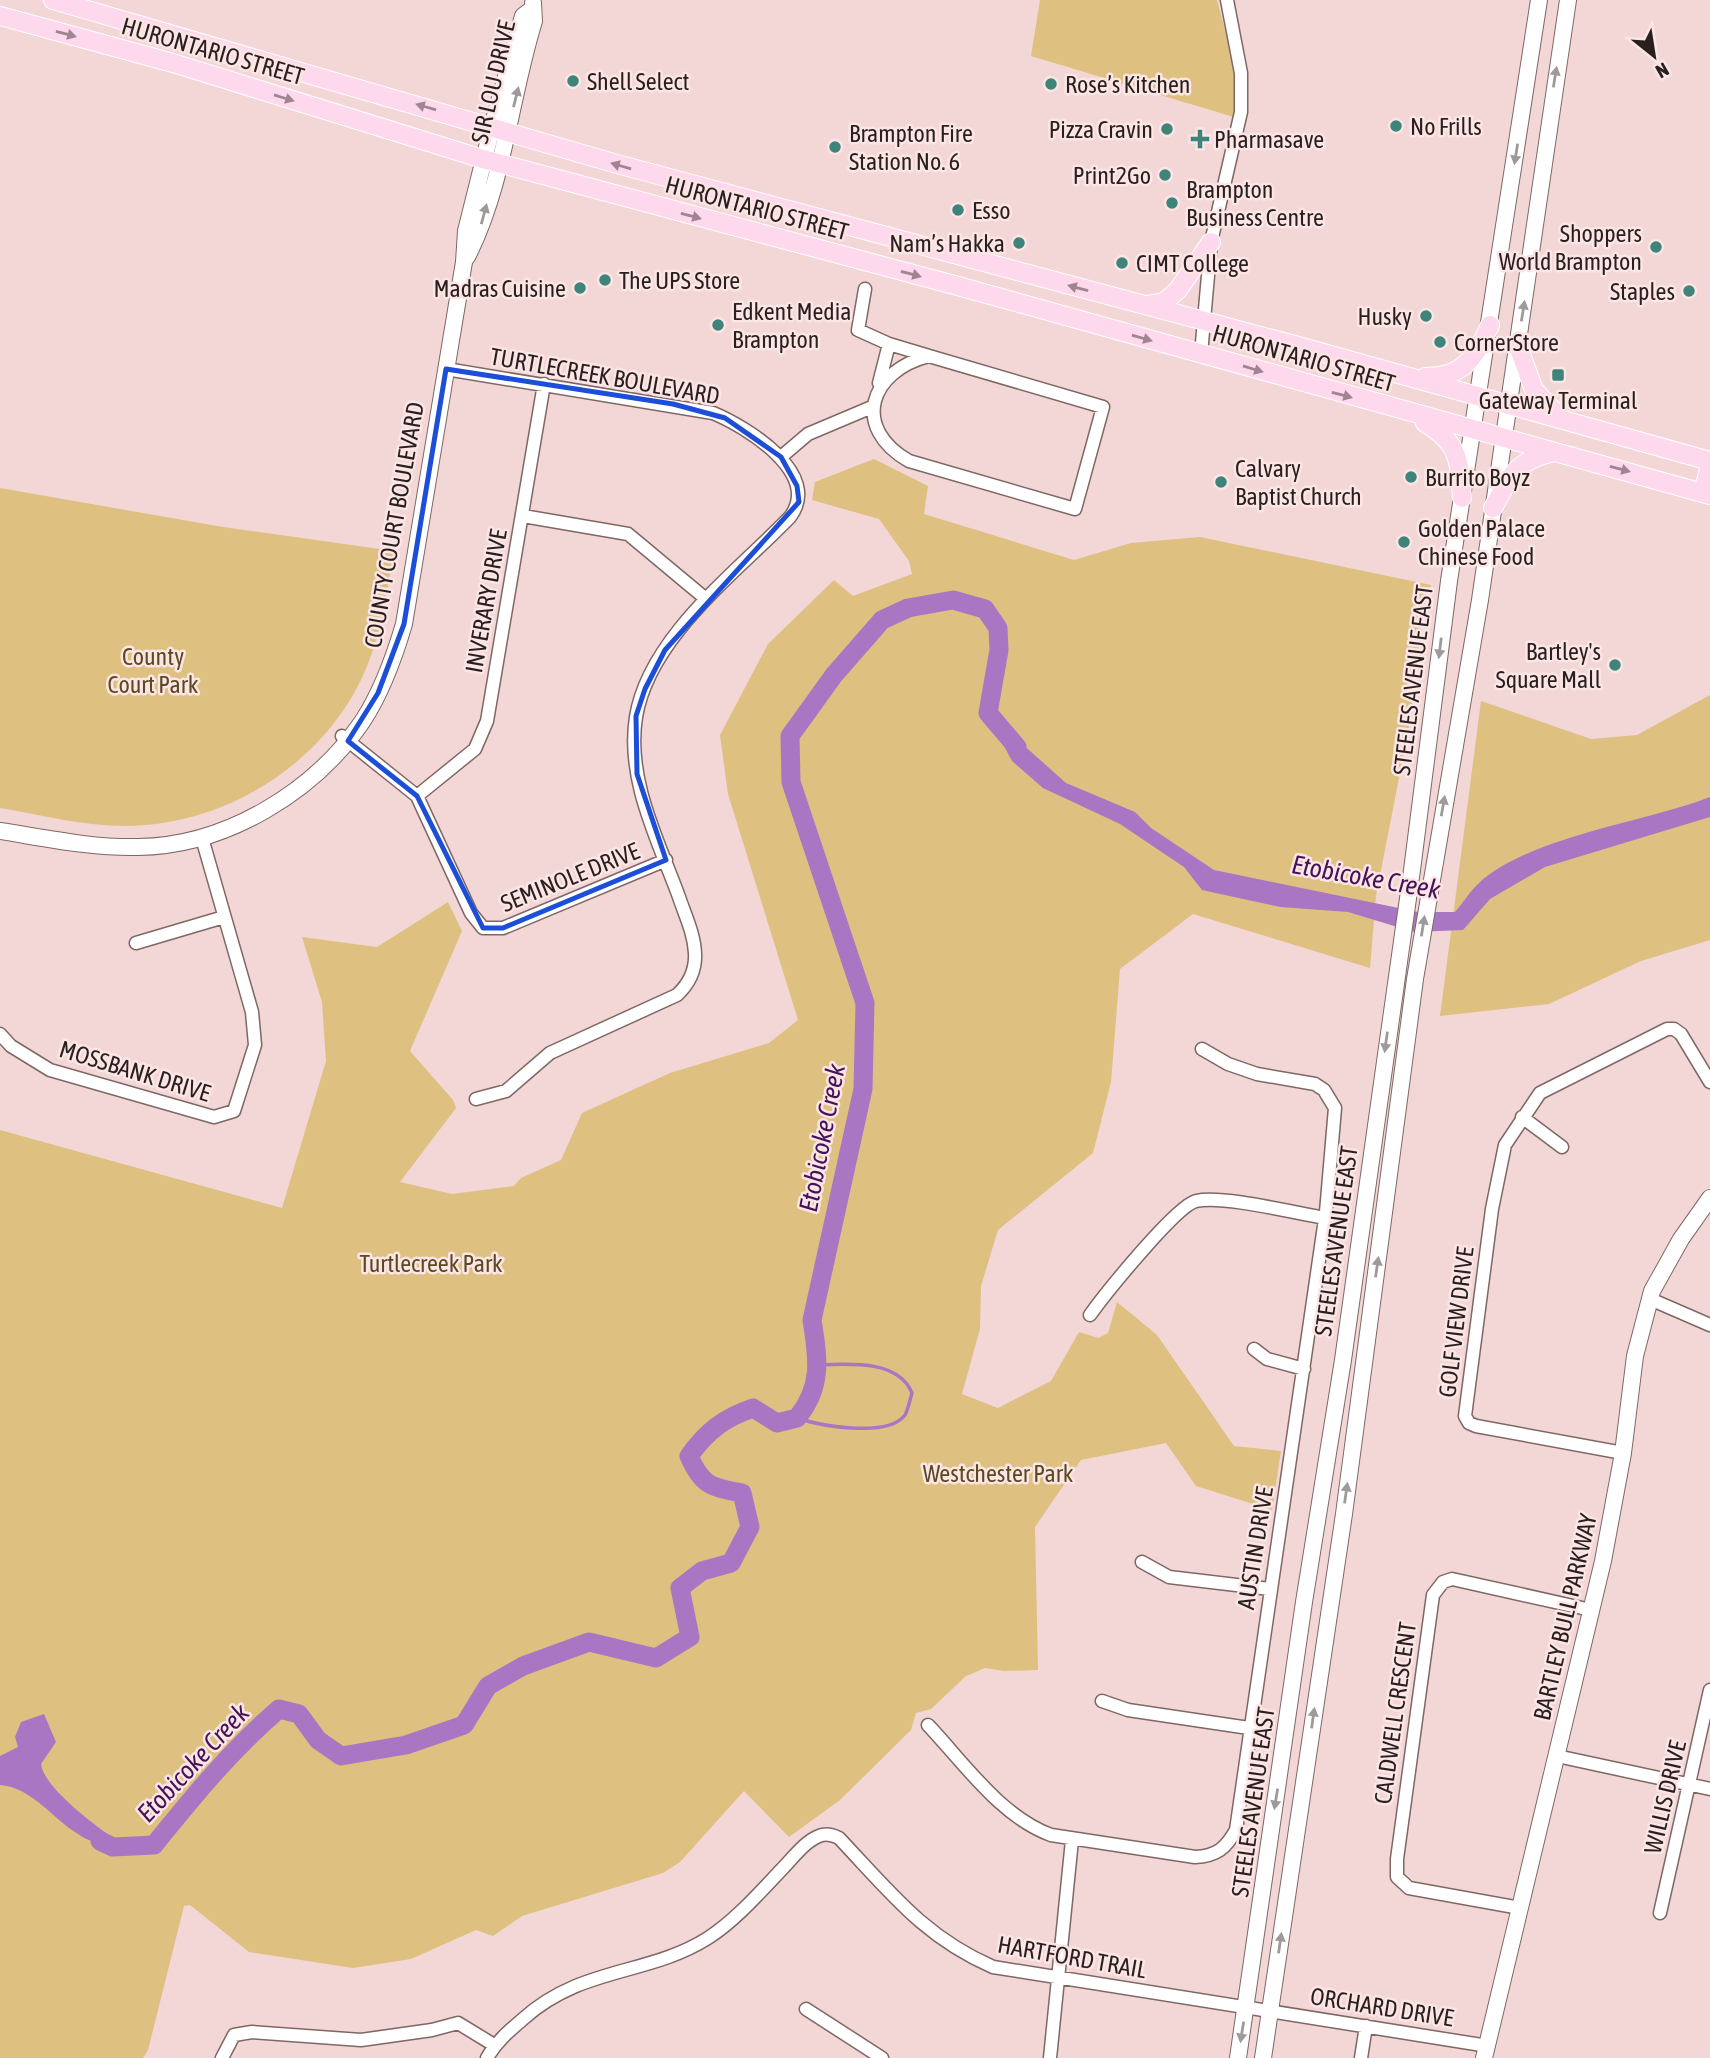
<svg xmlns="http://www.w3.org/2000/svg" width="1710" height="2058" viewBox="0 0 1710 2058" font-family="'Asap Condensed',sans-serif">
<rect width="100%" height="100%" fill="#f2d7d6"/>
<path fill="#dec081" d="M1040 0H1217L1239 81 1237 118 1031 56Z
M874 459 928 486 924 514 1074 560 1131 543 1200 537 1431 585 1422 611 1412 711 1376 896 1370 968 1193 914 1120 969 1111 1082 1093 1153 998 1230 981 1286 980 1329 962 1394 998 1408 1051 1381 1079 1332 1098 1338 1108 1333 1117 1302 1157 1335 1234 1446 1281 1451 1272 1510 1196 1486 1166 1443 1081 1460 1035 1527 1038 1670 1004 1671 985 1668 966 1676 931 1709 916 1713 911 1730 840 1800 789 1837 744 1791 680 1862 663 1873 522 1916 493 1936 476 1930 411 1959 353 1968 249 1952 190 1905 184 1906 148 2050 143 2058H0V1130L282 1208 326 1061 322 1002 302 937 377 947 448 902 462 931 410 1051 453 1100 456 1108 400 1182 452 1194 514 1186 521 1178 561 1160 582 1113 670 1073 769 1043 798 1020 728 794 720 735 768 644 834 580 853 596 912 574 909 561 879 519 812 500 815 482Z
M0 488 223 527 394 551C386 597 380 643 359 684 315 770 221 825 126 826 84 826 41 815 0 808Z
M1710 695V940L1641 961 1549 1004 1440 1016 1481 701 1591 739 1637 735Z"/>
<path fill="#a976c4" d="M1003 727 1066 783 1135 812 1151 828 1214 870 1418 912H1455C1463 903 1470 891 1479 883 1528 837 1646 822 1710 797V817L1545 867 1490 899 1463 930 1414 932 1348 912 1280 907 1202 890 1184 867 1120 824 1043 788 1012 761 996 731Z
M44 1714 56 1742 41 1764C44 1790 107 1835 130 1849 112 1846 93 1845 78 1834 52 1818 31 1787 0 1785V1756L18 1747 15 1737 21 1722Z"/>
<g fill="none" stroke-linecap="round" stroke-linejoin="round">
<path stroke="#a976c4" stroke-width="3.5" d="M797 1418C821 1426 888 1438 905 1415 908 1410 910 1399 912 1393 898 1359 848 1364 816 1365"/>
<path stroke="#a976c4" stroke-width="19" d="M100 1841 113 1847 154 1845C193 1797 231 1750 279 1709L299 1714 318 1740 341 1756 406 1745 464 1725 488 1686 523 1666 589 1642 656 1658 690 1637 680 1588 702 1571 731 1563 750 1527 742 1493C711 1487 702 1486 689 1456 707 1431 724 1418 753 1408L777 1423 797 1418C823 1386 818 1358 812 1320L863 1089 865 1003 791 782 790 736 834 675 882 620 908 608 953 600 985 609 998 628 999 650 988 713 1017 747"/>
<g stroke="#7f6766" stroke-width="15">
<path id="street" d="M865 289 858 330 889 344 929 356
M1201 354 1211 242 1241 112V73L1227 0
M929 356 1103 407 1075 509 909 461C851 428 869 371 929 356Z
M446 369 713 413C747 427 823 474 790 517 737 572 649 637 636 717 626 779 658 840 679 897 685 915 694 933 695 953 696 970 690 983 677 995L550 1053 506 1091 476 1099
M879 383 889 344
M781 457 808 434 872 407
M523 516 628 534 706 599
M342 736 417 796 471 913 483 928H503L666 860
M417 796 475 749 487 721 544 384
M136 943 224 917
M0 1034 11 1046 50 1070 214 1117 234 1111 255 1045 252 1012 202 838
M1522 1117 1562 1147
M1650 1299 1710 1325
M1090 1315C1105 1294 1176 1206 1196 1201 1224 1195 1294 1213 1325 1218
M1254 1349 1267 1359 1304 1369
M1623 1453 1476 1426 1469 1423 1465 1416 1492 1209 1505 1145 1540 1093 1667 1029H1674L1681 1034 1710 1082
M1142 1562 1169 1577 1270 1589
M1102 1701 1128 1710 1249 1728
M928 1725C964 1763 1001 1817 1051 1835L1195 1857C1217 1856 1226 1848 1236 1830L1326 1212 1335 1108 1324 1090 1315 1084 1257 1074 1228 1064 1202 1049
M1557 1756 1710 1789
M1520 1908 1409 1888 1397 1877V1859L1433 1595 1443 1582 1452 1579 1591 1610
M1660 1913 1710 1690
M806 2009 882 2058
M222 2058 234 2035 252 2032 361 2040 432 2030 458 2023 494 2045
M487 2058C496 2042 509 2031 523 2019 582 1966 648 1976 708 1938 736 1920 760 1892 783 1868 793 1858 804 1842 819 1836 826 1833 833 1835 839 1838 890 1892 924 1937 993 1967L1488 2046
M1050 2058 1072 1840
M1361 2058 1366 2026"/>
</g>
<g stroke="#7f6766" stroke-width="18">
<path id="secondary" d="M467 257C504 184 510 98 534 21L533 3
M0 831C45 838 91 848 138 847 225 846 313 793 362 722 382 692 394 658 404 624L464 262 466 231 492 127 523 16 531 10
M1238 2058 1304 1602 1343 1360 1412 870 1449 581 1539 0
M1263 2058 1344 1514 1415 979 1480 600 1568 0
M1484 2058 1603 1561 1623 1453 1635 1356 1652 1291 1681 1239 1710 1198"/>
</g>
<g stroke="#fff" stroke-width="20">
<path id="primary" d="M53 0 617 164 1302 347 1710 461
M0 16 173 63 483 159 958 286 1710 495
M1147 305 1164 302 1178 290 1211 242
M1518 346 1534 390 1557 414
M1425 377C1463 378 1476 357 1490 325
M1425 423C1460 443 1459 461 1462 498
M1703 493 1710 465
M1493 508C1511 475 1515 461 1554 452"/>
</g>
<use href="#street" stroke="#fff" stroke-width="12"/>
<use href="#secondary" stroke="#fff" stroke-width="16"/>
<use href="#primary" stroke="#fed8ec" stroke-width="18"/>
</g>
<defs><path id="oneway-solid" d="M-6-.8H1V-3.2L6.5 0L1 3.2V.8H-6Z" transform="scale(1.75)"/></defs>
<g fill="#9e8590">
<use href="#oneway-solid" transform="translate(66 34) rotate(15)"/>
<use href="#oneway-solid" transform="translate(284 98) rotate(17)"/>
<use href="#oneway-solid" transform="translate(426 107) rotate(-164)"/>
<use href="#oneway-solid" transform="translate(621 166) rotate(-164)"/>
<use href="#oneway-solid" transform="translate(691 216) rotate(15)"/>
<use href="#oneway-solid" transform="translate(911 274) rotate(15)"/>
<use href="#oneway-solid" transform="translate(1078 288) rotate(-165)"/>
<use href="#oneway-solid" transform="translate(1142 338) rotate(16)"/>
<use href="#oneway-solid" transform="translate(1253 369) rotate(17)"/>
<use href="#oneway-solid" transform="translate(1342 395) rotate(15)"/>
<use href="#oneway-solid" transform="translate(1620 469) rotate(15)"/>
</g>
<g fill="#9f9a9a">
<use href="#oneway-solid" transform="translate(1555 77) rotate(-81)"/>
<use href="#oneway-solid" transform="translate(516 97) rotate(-76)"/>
<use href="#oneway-solid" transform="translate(1516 154) rotate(99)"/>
<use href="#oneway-solid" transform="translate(484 214) rotate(-75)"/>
<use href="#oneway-solid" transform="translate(1523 311) rotate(-81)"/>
<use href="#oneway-solid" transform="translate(1440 648) rotate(97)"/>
<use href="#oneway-solid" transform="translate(1443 806) rotate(-80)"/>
<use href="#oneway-solid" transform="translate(1423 926) rotate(-81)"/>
<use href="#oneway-solid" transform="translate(1386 1042) rotate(98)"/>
<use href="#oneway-solid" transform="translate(1377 1267) rotate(-82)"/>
<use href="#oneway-solid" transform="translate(1346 1493) rotate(-82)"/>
<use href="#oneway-solid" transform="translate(1313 1718) rotate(-82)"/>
<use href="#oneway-solid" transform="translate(1276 1799) rotate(99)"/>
<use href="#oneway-solid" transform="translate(1280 1943) rotate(-82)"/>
<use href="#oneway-solid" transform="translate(1242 2032) rotate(99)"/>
</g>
<path fill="none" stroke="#1d4ed8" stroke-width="5" stroke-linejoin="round" d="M446 369 673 404 725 418 781 457 797 486 799 502 665 650 645 689 636 716 637 774 666 860 503 928H483L417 796 348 741 378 693 404 624Z"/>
<g fill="#3e847a" stroke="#fce5e5" stroke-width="2.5">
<circle cx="573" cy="81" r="7"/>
<circle cx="1051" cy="84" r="7"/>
<circle cx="1396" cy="126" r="7"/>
<circle cx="1167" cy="129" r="7"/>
<path d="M1196.5 128.5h7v7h7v7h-7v7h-7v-7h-7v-7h7z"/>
<circle cx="835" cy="147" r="7"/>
<circle cx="1165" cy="175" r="7"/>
<circle cx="1172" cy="203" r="7"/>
<circle cx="958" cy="210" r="7"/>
<circle cx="1019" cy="243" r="7"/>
<circle cx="1656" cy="247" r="7"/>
<circle cx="1122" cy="263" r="7"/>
<circle cx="605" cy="280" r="7"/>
<circle cx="580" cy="288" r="7"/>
<circle cx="1689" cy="291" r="7"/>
<circle cx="1426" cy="316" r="7"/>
<circle cx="718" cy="325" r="7"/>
<circle cx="1440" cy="342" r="7"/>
<rect x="1551" y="368" width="14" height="14" rx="3.5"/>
<circle cx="1411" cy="477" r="7"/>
<circle cx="1221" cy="482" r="7"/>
<circle cx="1404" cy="542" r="7"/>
<circle cx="1615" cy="665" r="7"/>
</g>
<g text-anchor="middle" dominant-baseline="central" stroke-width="5" stroke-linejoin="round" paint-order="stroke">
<g font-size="24" fill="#291f1f" stroke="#fce5e5">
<text transform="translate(213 51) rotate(16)">HURONTARIO STREET</text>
<text transform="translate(493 82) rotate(-77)">SIR LOU DRIVE</text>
<text transform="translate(757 208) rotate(15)">HURONTARIO STREET</text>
<text transform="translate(1304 358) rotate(16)">HURONTARIO STREET</text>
<text transform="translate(605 376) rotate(10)">TURTLECREEK BOULEVARD</text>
<text transform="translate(394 525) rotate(-80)">COUNTY COURT BOULEVARD</text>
<text transform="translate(486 601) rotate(-80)">INVERARY DRIVE</text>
<text transform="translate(1413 680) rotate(-83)">STEELES AVENUE EAST</text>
<text transform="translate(570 877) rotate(-22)">SEMINOLE DRIVE</text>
<text transform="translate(135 1071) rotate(17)">MOSSBANK DRIVE</text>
<text transform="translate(1336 1241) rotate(-82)">STEELES AVENUE EAST</text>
<text transform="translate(1456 1322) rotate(-83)">GOLF VIEW DRIVE</text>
<text transform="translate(1255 1548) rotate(-81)">AUSTIN DRIVE</text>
<text transform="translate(1565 1617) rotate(-77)">BARTLEY BULL PARKWAY</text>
<text transform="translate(1395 1713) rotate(-82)">CALDWELL CRESCENT</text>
<text transform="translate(1665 1797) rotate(-77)">WILLIS DRIVE</text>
<text transform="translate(1253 1802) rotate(-82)">STEELES AVENUE EAST</text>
<text transform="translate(1072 1957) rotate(10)">HARTFORD TRAIL</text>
<text transform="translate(1382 2007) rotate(9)">ORCHARD DRIVE</text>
</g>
<g font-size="24" fill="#291f1f" stroke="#fce5e5" text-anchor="start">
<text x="587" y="81">Shell Select</text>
<text x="1065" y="84">Rose’s Kitchen</text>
<text x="1410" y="126">No Frills</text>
<text x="1153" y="129" text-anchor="end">Pizza Cravin</text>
<text x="849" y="133">Brampton Fire<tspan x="849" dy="28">Station No. 6</tspan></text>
<text x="1214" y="139">Pharmasave</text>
<text x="1151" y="175" text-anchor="end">Print2Go</text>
<text x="1186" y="189">Brampton<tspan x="1186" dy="28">Business Centre</tspan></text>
<text x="972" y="210">Esso</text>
<text x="1642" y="233" text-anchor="end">Shoppers<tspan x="1642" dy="28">World Brampton</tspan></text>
<text x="1005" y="243" text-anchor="end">Nam’s Hakka</text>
<text x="1136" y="263">CIMT College</text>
<text x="619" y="280">The UPS Store</text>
<text x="566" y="288" text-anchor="end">Madras Cuisine</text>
<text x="1675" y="291" text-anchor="end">Staples</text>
<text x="732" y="311">Edkent Media<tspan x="732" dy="28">Brampton</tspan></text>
<text x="1412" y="316" text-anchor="end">Husky</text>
<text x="1454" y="342">CornerStore</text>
<text x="1558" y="400" text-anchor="middle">Gateway Terminal</text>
<text x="1235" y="468">Calvary<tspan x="1235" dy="28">Baptist Church</tspan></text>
<text x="1425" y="477">Burrito Boyz</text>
<text x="1418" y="528">Golden Palace<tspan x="1418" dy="28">Chinese Food</tspan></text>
<text x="1601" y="651" text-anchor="end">Bartley's<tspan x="1601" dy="28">Square Mall</tspan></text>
</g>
<g font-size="24" fill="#5b4920" stroke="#fce5e5">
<text x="153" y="656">County<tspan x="153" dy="28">Court Park</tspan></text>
<text x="431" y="1263">Turtlecreek Park</text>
<text x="998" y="1473">Westchester Park</text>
</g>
<g font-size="26" font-style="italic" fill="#441259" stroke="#fce5e5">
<text transform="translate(1366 877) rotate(10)">Etobicoke Creek</text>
<text transform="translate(822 1138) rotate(-79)">Etobicoke Creek</text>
<text transform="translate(193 1763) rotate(-47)">Etobicoke Creek</text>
</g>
</g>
<g transform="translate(1654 56) rotate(150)" stroke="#fce5e5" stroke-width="5" paint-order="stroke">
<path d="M0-5L12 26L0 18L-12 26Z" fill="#291f1f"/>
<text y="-10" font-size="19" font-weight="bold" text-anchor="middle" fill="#291f1f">N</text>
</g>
</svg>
